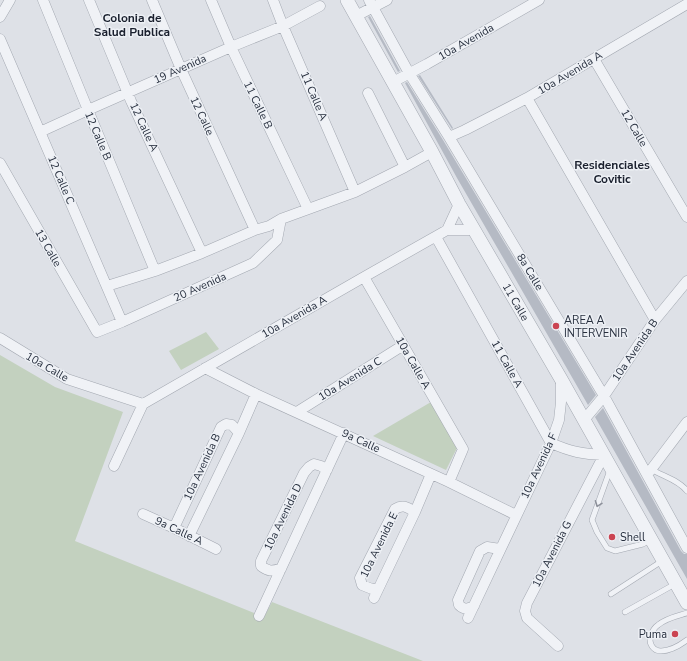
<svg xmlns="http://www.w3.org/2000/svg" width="687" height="661" viewBox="0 0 687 661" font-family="'Nunito Sans',sans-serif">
<rect width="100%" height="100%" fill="#dee1e7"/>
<path fill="#c3d1bf" d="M206 332 219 349 181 370 169 351Z
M0 355 55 387 123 412 75 541 264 617 272 602 423 661H0Z
M431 402 457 448 446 470 373 436Z"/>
<path fill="#b5bac4" d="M370 16 400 71 398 72 368 17Z
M420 75 453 128 452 129 418 76Z
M407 82 443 140 596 395 588 405 457 178 405 83Z
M603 408 681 551 684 554H687V579L595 417Z"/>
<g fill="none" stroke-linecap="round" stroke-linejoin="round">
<g stroke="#a3a8b1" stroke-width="6">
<path id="service" d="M651 469C662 476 679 480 687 491
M610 470 592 520 597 532 607 548 615 551 643 544 650 540
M611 594 662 561
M625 612 675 584
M687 613C677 616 666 618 658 625 655 627 652 632 651 636 648 643 653 651 661 651 671 651 679 646 687 640"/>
</g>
<g stroke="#a3a8b1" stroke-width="11">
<path id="minor" d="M43 0 88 110 155 271
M89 0 131 101 202 253
M152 0 181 69 255 230
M211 0 231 47 308 209
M273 0 283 26 355 192
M369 0 409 73 449 137 604 396 687 548
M356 16 387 0
M0 17 10 0
M0 39 122 322
M594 59 687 217
M393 82 427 64 539 0
M368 93 405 167
M527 98 655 320
M40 132 88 110 231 47 283 26 320 6
M449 137 465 130 527 98 687 4
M0 163 97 332 122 322 253 263 277 240 281 219
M447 230 459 204
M436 237 551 443C571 452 583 454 604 455L527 603 525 611 527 618 558 646
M364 277 463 449 449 482
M107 286 155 271 202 253 255 230 269 226 281 219 355 192 405 167 432 152
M0 338 67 379 143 404
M205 368 256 394 449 482 516 515
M143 404 364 277 447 230H474
M297 412 402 346
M584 420 604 396 655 320 687 281
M114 466 143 404
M647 475 687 422
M143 514 174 528 216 549
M174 528 221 427 226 424 232 425 239 433
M189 536 239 433 256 394
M281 569C272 571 269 572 261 566V561L304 473 309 467 314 464 321 466 327 470
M378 589H372L362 585 360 578 395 509C403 504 407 507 415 512
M374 598 415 512 431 474
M474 606C467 609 464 610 459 605L458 600 480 551 487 547 500 549
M259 616 344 433
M468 618 551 443 559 420 561 402V379"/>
</g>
<g stroke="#a3a8b1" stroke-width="14">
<g id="tertiary">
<path id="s1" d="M347 0 432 152 459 204 561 379 687 603"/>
</g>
</g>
<use href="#service" stroke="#f0f2f6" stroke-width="5"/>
<use href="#minor" stroke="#f0f2f6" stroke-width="10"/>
<use href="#tertiary" stroke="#f0f2f6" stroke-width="13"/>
</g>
<defs><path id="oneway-chevron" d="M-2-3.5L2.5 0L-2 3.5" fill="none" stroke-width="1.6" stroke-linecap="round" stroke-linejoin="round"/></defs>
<use stroke="#8c909a" href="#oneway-chevron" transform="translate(598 504) rotate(111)"/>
<g fill="#cb4452" stroke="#edf0f5" stroke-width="1.5">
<circle cx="556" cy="326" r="4"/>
<circle cx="612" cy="537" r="4"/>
<circle cx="675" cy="634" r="4"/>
</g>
<g text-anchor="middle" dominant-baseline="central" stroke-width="3" stroke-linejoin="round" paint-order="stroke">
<g font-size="11" fill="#272f3e" stroke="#edf0f5">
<text transform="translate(466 42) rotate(-30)">10a Avenida</text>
<text transform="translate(180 69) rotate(-24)">19 Avenida</text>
<text transform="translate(570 73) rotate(-31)">10a Avenida A</text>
<text transform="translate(314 96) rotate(67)">11 Calle A</text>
<text transform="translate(258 105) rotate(64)">11 Calle B</text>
<text transform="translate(202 116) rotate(65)">12 Calle</text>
<text transform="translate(144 127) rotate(65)">12 Calle A</text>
<text transform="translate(634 128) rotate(60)">12 Calle</text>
<text transform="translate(98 136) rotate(67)">12 Calle B</text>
<text transform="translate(61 180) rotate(67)">12 Calle C</text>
<text transform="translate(48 248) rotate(60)">13 Calle</text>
<text transform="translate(530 272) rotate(59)">8a Calle</text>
<text transform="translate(200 287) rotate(-24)">20 Avenida</text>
<text stroke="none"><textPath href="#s1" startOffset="346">11 Calle</textPath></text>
<text transform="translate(294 317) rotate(-30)">10a Avenida A</text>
<text transform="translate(635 350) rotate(-56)">10a Avenida B</text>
<text transform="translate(413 363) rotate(60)">10a Calle A</text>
<text transform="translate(507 364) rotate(61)">11 Calle A</text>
<text transform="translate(47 367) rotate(30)">10a Calle</text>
<text transform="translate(350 379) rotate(-32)">10a Avenida C</text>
<text transform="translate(361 441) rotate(25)">9a Calle</text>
<text transform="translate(539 466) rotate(-65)">10a Avenida F</text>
<text transform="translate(202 467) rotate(-65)">10a Avenida B</text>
<text transform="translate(283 517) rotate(-64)">10a Avenida D</text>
<text transform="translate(179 531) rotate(25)">9a Calle A</text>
<text transform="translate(379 545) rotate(-64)">10a Avenida E</text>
<text transform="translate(552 554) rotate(-63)">10a Avenida G</text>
</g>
<g font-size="11" fill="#272f3e" stroke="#edf0f5" text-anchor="start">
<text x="564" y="320">AREA A<tspan x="564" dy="13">INTERVENIR</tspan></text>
<text x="620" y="537">Shell</text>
<text x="667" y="634" text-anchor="end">Puma</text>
</g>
<g font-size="12" font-weight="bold" fill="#1a202e" stroke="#edf0f5">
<text x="132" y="18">Colonia de<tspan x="132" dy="14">Salud Publica</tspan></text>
<text x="612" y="165">Residenciales<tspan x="612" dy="14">Covitic</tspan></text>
</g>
</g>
</svg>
